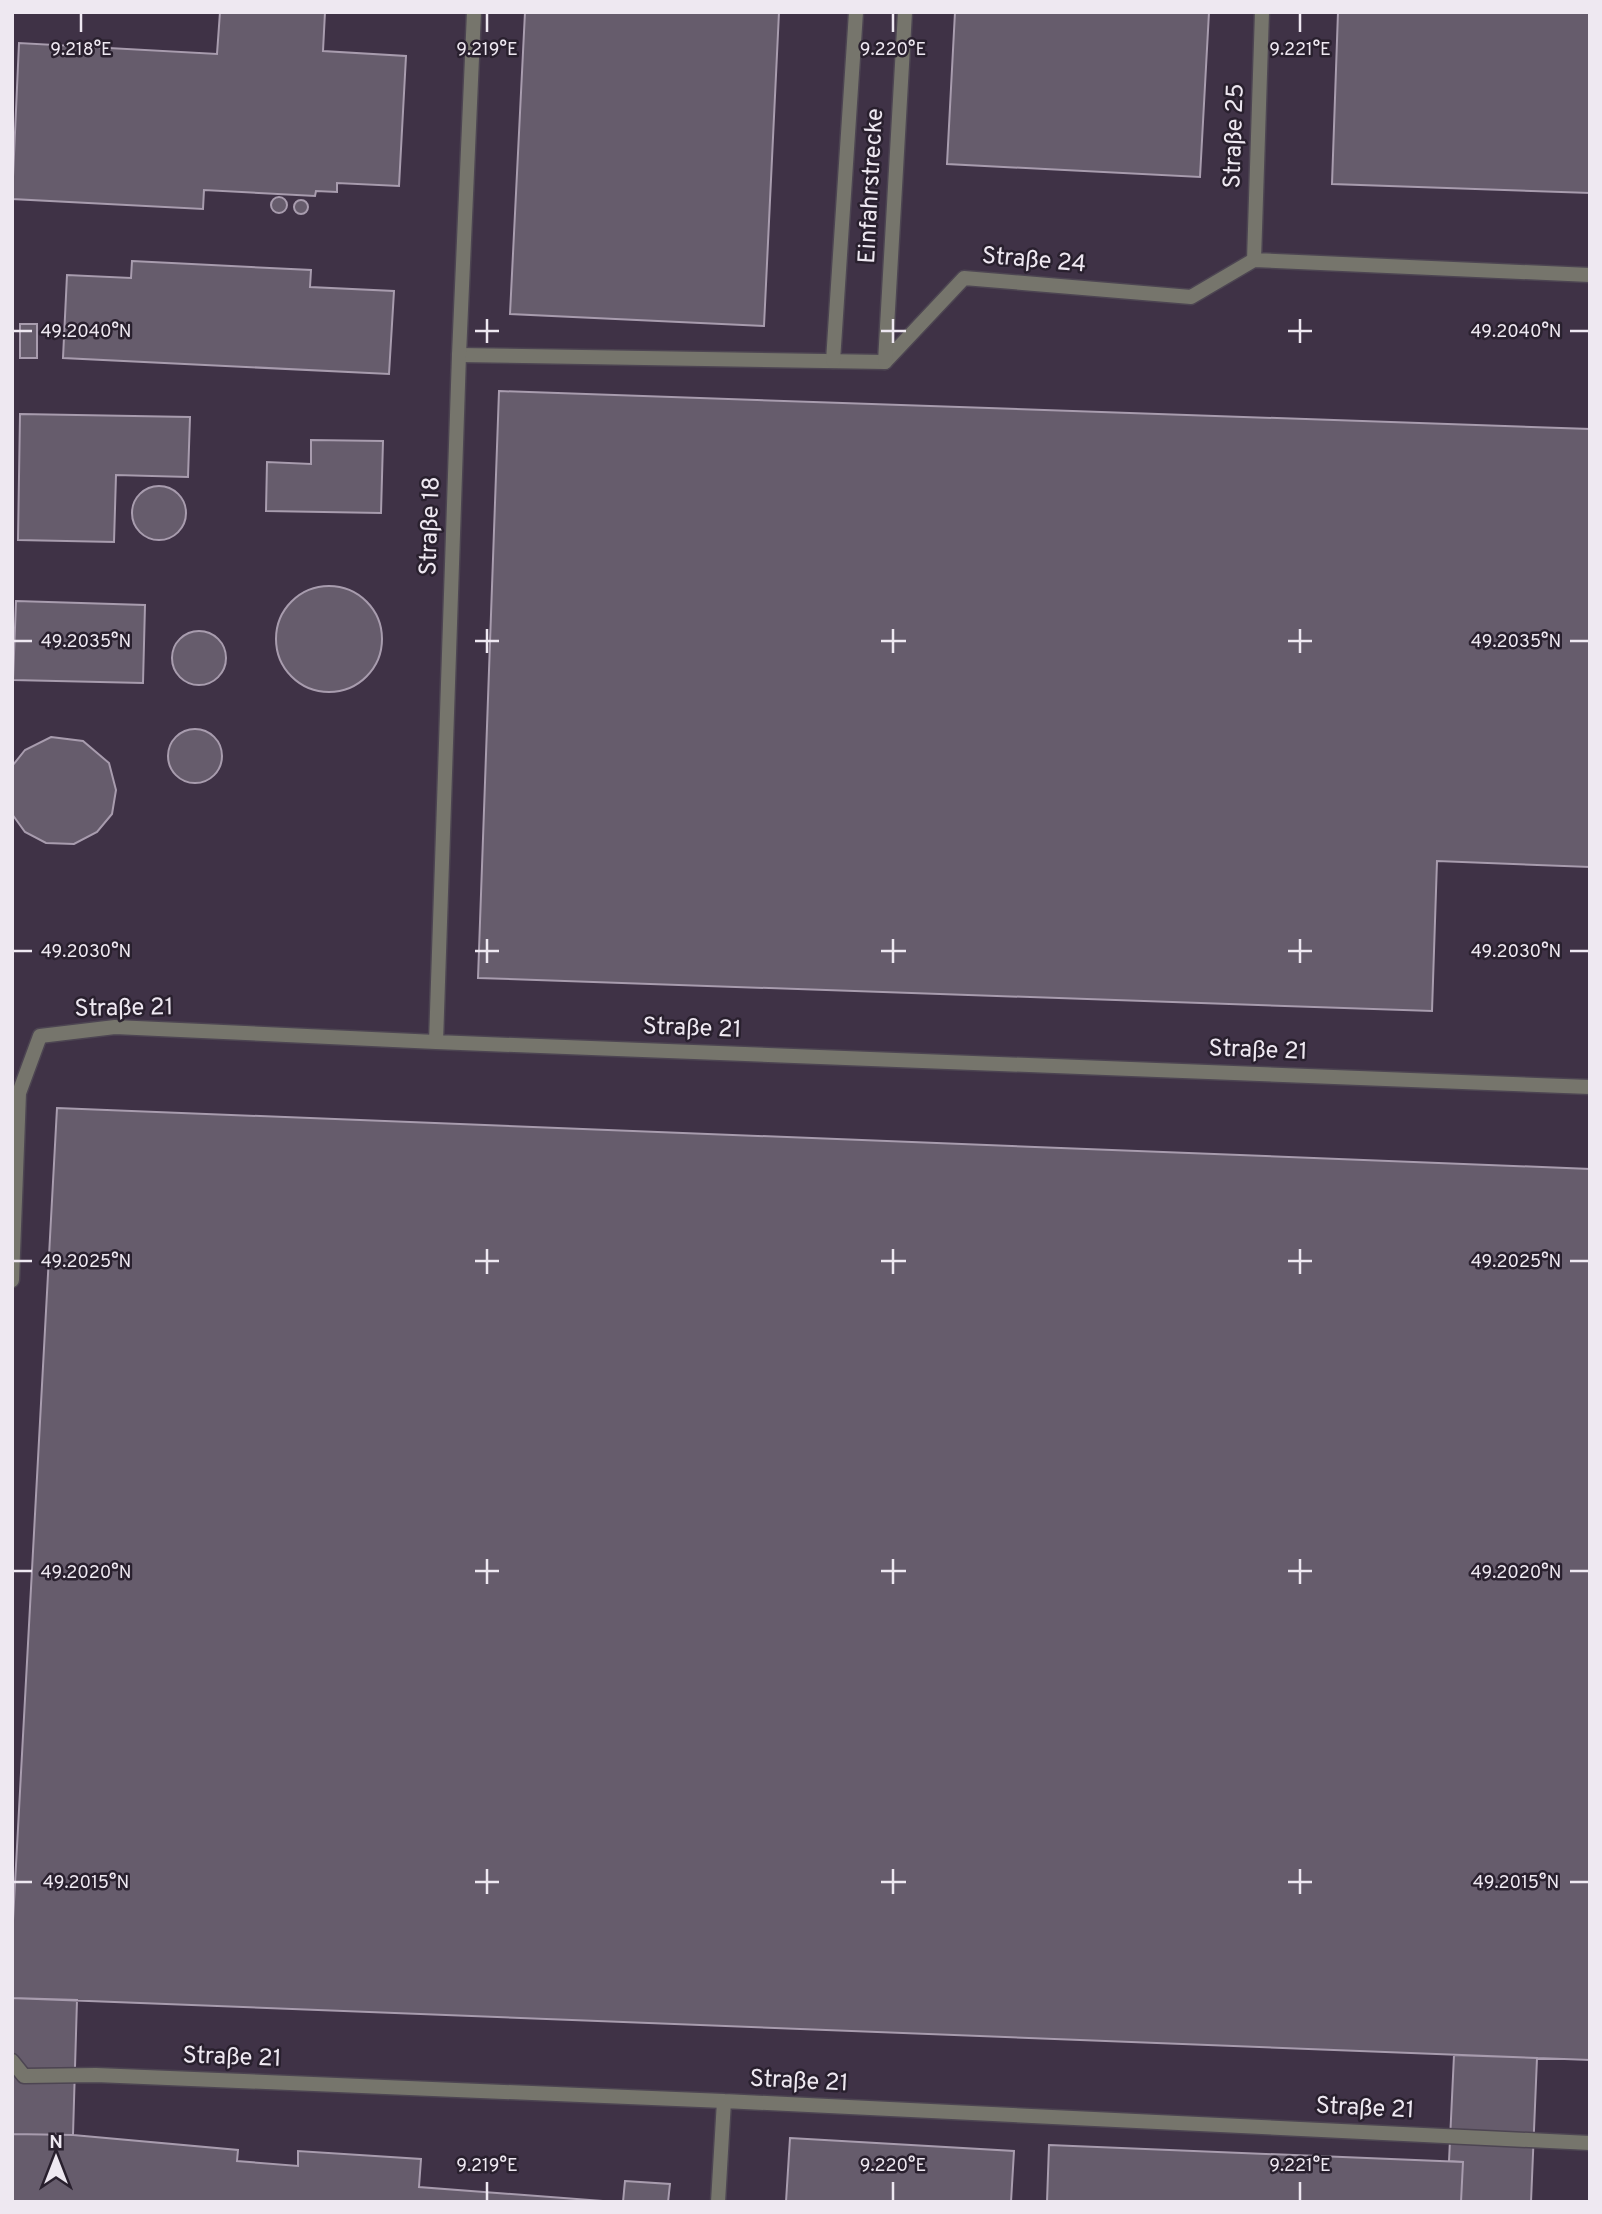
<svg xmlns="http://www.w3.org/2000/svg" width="1602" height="2214" viewBox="0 0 1602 2214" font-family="Overpass,sans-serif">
<rect width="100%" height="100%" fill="#332a38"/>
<path fill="#3f3246" d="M12 12H1590V2202H12Z"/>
<path fill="#665c6c" stroke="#a89cae" stroke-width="2" d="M220 12H325L323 51 406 56 399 186 337 183V192L316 191 315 196 204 190 203 209 12 199 19 43 217 54Z
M525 12H779L764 326 510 314Z
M955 12H1209L1200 177 947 164Z
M1338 12H1590V193L1332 184Z
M271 205a8 8 0 1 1 16 0a8 8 0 1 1-16 0Z
M294 207a7 7 0 1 1 14 0a7 7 0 1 1-14 0Z
M132 261 311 270 310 287 394 291 389 374 63 358 67 275 131 278Z
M20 324H37V358H20Z
M499 391 1590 429V867L1437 861 1432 1011 478 978Z
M20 414 190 417 188 477 116 475 114 542 18 540Z
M311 440 383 441 381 513 266 511 267 462 311 464Z
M132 513a27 27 0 1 1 54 0a27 27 0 1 1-54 0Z
M276 639a53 53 0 1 1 106 0a53 53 0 1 1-106 0Z
M16 601 145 605 143 683 13 680Z
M172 658a27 27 0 1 1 54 0a27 27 0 1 1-54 0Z
M168 756a27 27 0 1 1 54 0a27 27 0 1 1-54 0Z
M51 737 83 741 109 763 116 790 112 814 97 832 74 844 46 843 25 832 12 814 13 765 25 750Z
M57 1108 1590 1169V2060L12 1998V1939Z
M12 1998 77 2000 73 2135 12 2134Z
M1454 2055 1537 2058 1531 2202H1461L1463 2162 1449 2161Z
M12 2134 73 2135 238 2150 237 2161 298 2166V2151L421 2159 419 2187 616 2202H12Z
M790 2138 1014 2151 1011 2202H786Z
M1049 2145 1463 2162 1461 2202H1047Z
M625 2181 670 2184 668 2202H623Z"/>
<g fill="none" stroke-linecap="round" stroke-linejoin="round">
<g stroke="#4d4552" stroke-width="17">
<path id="lane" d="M1254 260 1262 12
M459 355 885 362 964 278 1191 297 1254 260 1590 275"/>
</g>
<g stroke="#4d4552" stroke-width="17">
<path id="street" d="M833 361 856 12
M885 362 905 12
M436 1042 459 355 474 12
M12 1280 19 1093 40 1036 115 1027 436 1042 1590 1087
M12 2061 24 2076 96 2075 724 2101 1590 2143
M718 2202 724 2101"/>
</g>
<use href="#lane" stroke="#76756c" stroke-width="14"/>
<use href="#street" stroke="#76756c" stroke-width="14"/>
</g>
<path fill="none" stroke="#eee8f1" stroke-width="2.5" d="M81 14V32M487 14V32M893 14V32M1300 14V32M487 319V343M893 319V343M1300 319V343M14 331H32M475 331H499M881 331H906M1288 331H1312M1570 331H1588M487 629V653M893 629V653M1300 629V653M14 641H32M475 641H499M881 641H906M1288 641H1312M1570 641H1588M487 939V963M893 939V963M1300 939V963M14 951H32M475 951H499M881 951H906M1288 951H1312M1570 951H1588M487 1249V1274M893 1249V1274M1300 1249V1274M14 1261H32M475 1261H499M881 1261H906M1288 1261H1312M1570 1261H1588M487 1559V1584M893 1559V1584M1300 1559V1584M14 1571H32M475 1571H499M881 1571H906M1288 1571H1312M1570 1571H1588M487 1869V1894M893 1869V1894M1300 1869V1894M14 1882H32M475 1882H499M881 1882H906M1288 1882H1312M1570 1882H1588M487 2182V2200M893 2182V2200M1300 2182V2200"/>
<g text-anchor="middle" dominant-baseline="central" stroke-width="5" stroke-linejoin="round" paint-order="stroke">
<g font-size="24" fill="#eee8f1" stroke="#29202e">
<text transform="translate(1235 136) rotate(-88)">Straße 25</text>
<text transform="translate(872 186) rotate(-87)">Einfahrstrecke</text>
<text transform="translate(1034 261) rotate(5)">Straße 24</text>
<text transform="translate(431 526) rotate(-88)">Straße 18</text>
<text transform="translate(124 1009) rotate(-1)">Straße 21</text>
<text transform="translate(692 1029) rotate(2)">Straße 21</text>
<text transform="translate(1258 1051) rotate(2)">Straße 21</text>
<text transform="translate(232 2058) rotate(2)">Straße 21</text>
<text transform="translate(799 2082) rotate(3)">Straße 21</text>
<text transform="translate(1365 2109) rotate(3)">Straße 21</text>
</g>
</g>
<g font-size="18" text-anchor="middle" fill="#eee8f1" stroke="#29202e" stroke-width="5" stroke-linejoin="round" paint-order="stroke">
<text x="81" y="55">9.218°E</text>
<text x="487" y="55">9.219°E</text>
<text x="893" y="55">9.220°E</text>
<text x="1300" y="55">9.221°E</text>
<text x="86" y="337">49.2040°N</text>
<text x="1516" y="337">49.2040°N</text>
<text x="86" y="647">49.2035°N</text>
<text x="1516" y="647">49.2035°N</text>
<text x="86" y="957">49.2030°N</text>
<text x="1516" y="957">49.2030°N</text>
<text x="86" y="1267">49.2025°N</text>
<text x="1516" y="1267">49.2025°N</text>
<text x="86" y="1578">49.2020°N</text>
<text x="1516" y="1578">49.2020°N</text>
<text x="86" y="1888">49.2015°N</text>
<text x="1516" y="1888">49.2015°N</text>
<text x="487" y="2171">9.219°E</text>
<text x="893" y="2171">9.220°E</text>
<text x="1300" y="2171">9.221°E</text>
</g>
<rect width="1602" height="2214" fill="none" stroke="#eee8f1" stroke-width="28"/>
<g transform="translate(56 2158)" stroke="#29202e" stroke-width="5" paint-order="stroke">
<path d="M0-5L12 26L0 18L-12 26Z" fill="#eee8f1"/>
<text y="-10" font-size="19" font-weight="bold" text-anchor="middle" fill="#eee8f1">N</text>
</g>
</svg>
